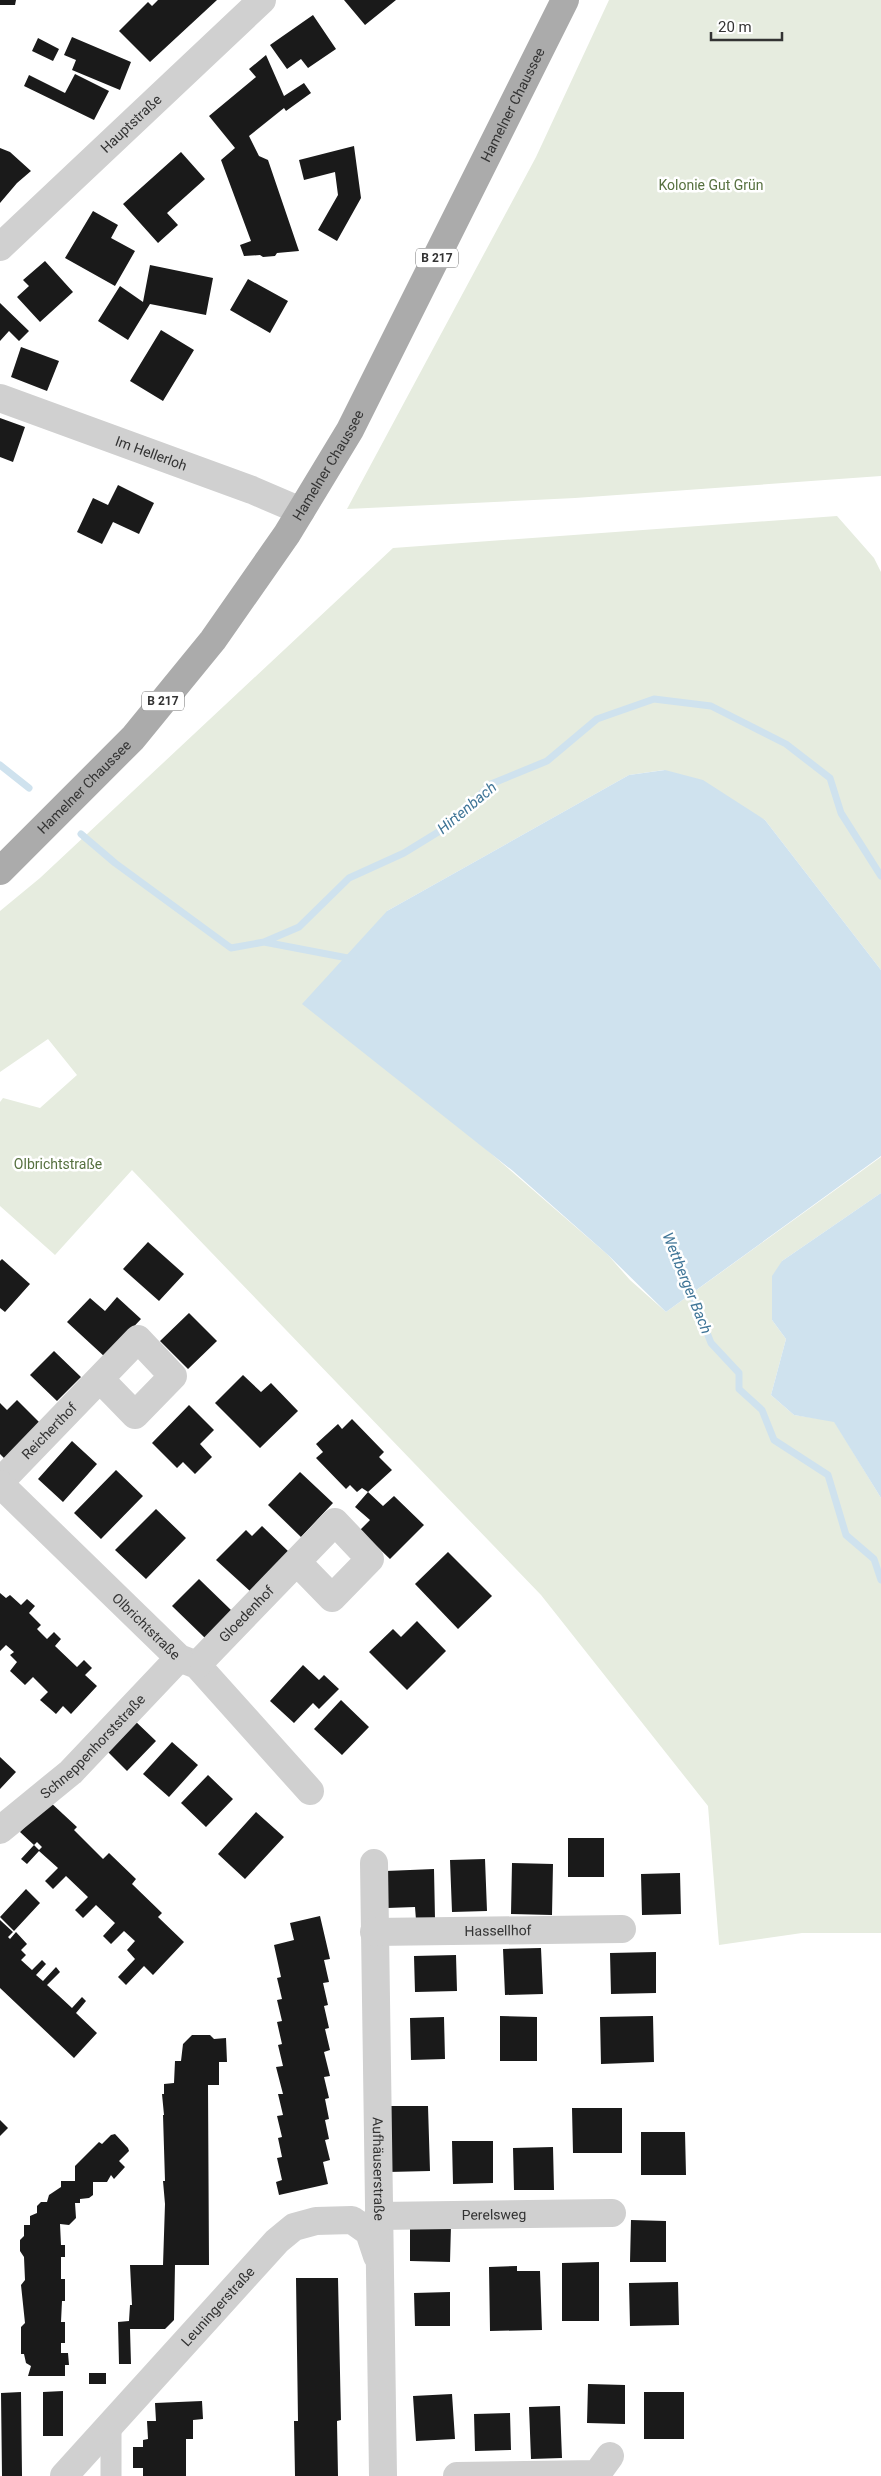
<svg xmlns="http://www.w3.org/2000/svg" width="881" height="2476" viewBox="0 0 881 2476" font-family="Roboto,sans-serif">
<rect width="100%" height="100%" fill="#fff"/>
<path fill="#e6ecdf" d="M609 0H881V476L575 498 347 509 536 157Z
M837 516 874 558 881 572V970L765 820 664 770 629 775 387 911 479 1143 608 1255 630 1280 666 1312 881 1157V1193L782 1261 772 1320 786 1339 771 1395 794 1415 834 1421 881 1498V1933H802L719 1945 708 1806 541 1595 132 1170 55 1255 0 1206V1102L3 1098 40 1108 77 1075 48 1039 0 1072V911L40 878 393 548Z"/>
<path fill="#cfe2ee" d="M665 770 703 780 765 820 881 970V1156L666 1312 608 1255 513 1171 302 1004 387 911 629 775Z
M881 1193V1498L834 1422 794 1415 771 1395 786 1339 772 1320V1276L782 1261Z"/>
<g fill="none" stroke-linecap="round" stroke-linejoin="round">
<path stroke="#cfe2ee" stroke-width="7" d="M0 765 29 788
M81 834 115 863 231 948 264 942 299 927 349 878 404 853 448 826 491 784 547 761 597 719 654 699 711 706 786 744 830 778 841 813 881 876
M264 942 353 959
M688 1284 711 1343 739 1373V1389L762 1410 774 1440 828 1475 846 1535 874 1559 881 1580"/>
</g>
<path fill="#1a1a1a" d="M0 0H16L15 5H0Z
M158 0H217L150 62 119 31 148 2 152 6Z
M344 0H396L365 25Z
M313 15 336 49 308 68 301 59 287 69 270 45Z
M72 37 131 62 120 90 72 70 76 60 64 55Z
M38 38 59 49 53 61 32 51Z
M266 55 284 96 304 83 311 93 286 111 284 108 249 136 259 156 268 160 299 251 277 253 275 256 263 257 260 255 244 256 240 245 251 241 221 160 235 148 209 116 256 77 249 69Z
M75 74 109 91 94 120 24 86 29 75 65 93Z
M354 146 361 198 337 241 318 230 338 195 335 172 304 180 299 160Z
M0 148 10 152 31 171 17 183 0 203Z
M181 152 205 179 167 213 178 225 158 243 123 204Z
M93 211 118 225 111 238 135 251 115 286 65 258Z
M45 261 73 292 40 322 17 297 29 286 23 280Z
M150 265 213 278 206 315 150 304 128 340 98 321 120 286 143 302Z
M248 279 288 301 270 333 230 310Z
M0 303 29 331 19 341 9 331 0 341Z
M161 330 194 350 163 401 130 381Z
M21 347 59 361 47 391 11 377Z
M0 418 25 427 13 462 0 457Z
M118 485 154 503 139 534 113 522 102 544 77 532 93 498 108 505Z
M148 1242 184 1274 159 1301 123 1269Z
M2 1259 30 1284 5 1312 0 1308V1261Z
M117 1297 141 1319 105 1357 67 1322 90 1298 105 1311Z
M189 1313 217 1341 188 1369 160 1341Z
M54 1351 81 1377 57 1401 30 1375Z
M243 1375 261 1392 271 1383 298 1411 260 1448 215 1403Z
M17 1400 42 1425 7 1461 0 1454V1403L7 1410Z
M189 1405 214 1430 200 1444 212 1457 195 1474 183 1462 177 1468 152 1443Z
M352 1419 384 1452 379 1457 392 1470 368 1492 383 1506 394 1496 424 1525 390 1559 360 1530 370 1520 355 1507 368 1492 362 1488 357 1492 350 1485 346 1489 316 1458 323 1452 316 1444 338 1424 342 1429Z
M72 1441 97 1464 63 1502 38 1479Z
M116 1470 143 1496 101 1539 74 1513Z
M300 1472 333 1503 301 1537 268 1505Z
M156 1509 186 1538 146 1579 115 1550Z
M262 1526 289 1552 251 1592 216 1560 246 1530 252 1536Z
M448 1552 492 1596 458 1629 415 1584Z
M199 1579 232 1611 205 1638 172 1606Z
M0 1593 6 1598 10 1595 21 1605 27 1599 35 1606 29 1613 41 1625 37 1629 47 1639 54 1632 61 1639 55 1646 77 1667 84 1660 92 1668 85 1675 97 1686 71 1714 63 1706 56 1714 40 1700 48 1692 33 1677 25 1685 10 1671 17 1662 10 1655 14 1652 6 1645 0 1651Z
M417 1621 446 1651 407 1690 369 1652 393 1629 401 1637Z
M303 1665 319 1680 324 1675 339 1689 319 1709 313 1703 294 1723 270 1701Z
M341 1700 369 1727 342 1755 314 1729Z
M133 1719 156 1741 127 1771 104 1748Z
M172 1742 198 1765 169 1797 143 1774Z
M0 1757 16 1772 0 1789Z
M208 1775 233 1799 206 1827 181 1803Z
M49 1801 77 1827 74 1830 103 1859 109 1853 136 1879 132 1884 162 1913 158 1917 184 1942 153 1975 144 1966 126 1985 118 1977 135 1959 127 1950 135 1941 124 1931 111 1944 103 1936 115 1923 96 1905 83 1918 75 1910 88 1897 66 1876 53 1889 45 1881 58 1868 39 1851 27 1864 21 1859 34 1845 39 1850 42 1847 37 1842 34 1845 20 1832Z
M256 1812 284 1837 245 1879 218 1854Z
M568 1838H604V1877H568Z
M485 1859 487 1911 452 1912 450 1860Z
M512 1863 553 1864 552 1915 511 1914Z
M434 1869 435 1919 416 1920 415 1907 387 1908 386 1871Z
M680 1873 681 1914 642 1915 641 1874Z
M26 1889 40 1903 14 1931 0 1917Z
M320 1916 330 1959 324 1960 329 1982 323 1983 328 2005 324 2006 329 2028 325 2029 330 2050 324 2052 330 2076 324 2077 329 2098 325 2099 329 2119 325 2120 329 2139 325 2140 330 2160 323 2162 328 2184 279 2195 276 2182 282 2180 277 2158 282 2157 278 2138 282 2137 277 2116 283 2115 278 2094H283L276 2067 283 2066 278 2045 282 2044 277 2022 282 2021 277 2000 282 1999 277 1978 281 1977 274 1945 294 1940 290 1923Z
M0 1920 13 1932 8 1937 10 1939 16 1932 27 1944 21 1950 26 1955 21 1960 32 1970 42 1960 46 1964 36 1975 43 1981 56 1967 60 1972 47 1985 58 1995 72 2008 82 1997 86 2001 76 2013 97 2033 74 2058 0 1988Z
M541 1948 543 1994 505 1995 503 1949Z
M656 1952V1993L611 1994 610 1953Z
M456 1955 457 1991 415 1992 414 1956Z
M500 2016 537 2017V2061H500Z
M653 2016 654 2062 601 2064 600 2017Z
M444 2017 445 2059 411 2060 410 2018Z
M192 2035H210L214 2039 226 2038 227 2062H219V2085H208L209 2265H175L174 2320 165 2329H130L131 2364H119L118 2322 129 2321 130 2305H132L130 2265H163L165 2204 163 2181H165L163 2115H164L162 2094H164V2084L174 2083 175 2061H181L183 2044Z
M387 2106H428L430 2171 388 2172Z
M572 2108H622V2153H573Z
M0 2120 8 2128 0 2136Z
M641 2132H685L686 2175H641Z
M115 2134 128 2148 129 2151 119 2161 125 2167 114 2179 111 2175 107 2182H93V2195L89 2198 80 2199V2203H75L76 2218 69 2225 60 2224 61 2245H65V2257H61V2279H65V2301H62L61 2322H65V2343H61V2353H68L69 2365H65V2376H28L31 2366 26 2363 24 2354H21V2327L25 2323 21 2285 25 2280 24 2257 20 2251V2240L24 2236V2225H30V2216L37 2213V2206L41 2202H47L49 2195 61 2187V2181H75V2166L99 2142 102 2144 111 2135Z
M452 2141H493V2183L453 2184Z
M553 2147 554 2190H514L513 2148Z
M631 2220 666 2221V2262H630Z
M410 2224 451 2225 450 2262 410 2261Z
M599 2262V2321H562V2263Z
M517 2266V2271H540L542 2330 490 2331 489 2267Z
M296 2278H338L341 2420 337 2421 338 2476H295L294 2421H298Z
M678 2282 679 2325 630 2326 629 2283Z
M450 2292V2326H415L414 2293Z
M89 2373H106V2384H89Z
M588 2384 625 2385V2424L587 2423Z
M63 2391V2436H43V2392Z
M21 2392 22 2476H2L1 2393Z
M644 2392H684V2439H644Z
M452 2394 455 2439 416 2441 413 2396Z
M202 2401 203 2419 193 2420V2439H186V2476H143V2468H133V2447H143V2440L148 2439 147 2421H156L155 2403Z
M560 2406 562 2458 531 2459 529 2407Z
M510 2413 511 2450 475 2451 474 2414Z"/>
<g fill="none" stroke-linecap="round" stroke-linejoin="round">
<path stroke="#d0d0d0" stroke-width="21" d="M111 2476V2426"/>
<g stroke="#d0d0d0" stroke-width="28">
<path id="s1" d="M0 247 262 0"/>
<path id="s2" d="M0 398 252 490 301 511"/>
<path id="s3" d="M0 1482 138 1339 173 1376 135 1415 100 1379"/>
<path id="s4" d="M0 1484 179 1658 197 1665 310 1791"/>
<path id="s5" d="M197 1665 335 1522 370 1559 332 1598 297 1562"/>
<path id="s6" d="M0 1830 71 1772 179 1658"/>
<path id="s7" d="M374 1863 383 2476"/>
<path id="s8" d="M374 1932 622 1929"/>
<path id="s9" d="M378 2216 612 2213"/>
<path id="s10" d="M64 2476 277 2241 294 2227 316 2221 352 2220 369 2232 377 2256"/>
<path d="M457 2476 597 2474 610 2456"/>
</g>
<path stroke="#ababab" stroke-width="28" id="s11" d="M0 871 133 738 213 640 287 534 350 430 565 0"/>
</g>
<g text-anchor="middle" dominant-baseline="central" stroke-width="5" stroke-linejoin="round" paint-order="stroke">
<g fill="#fff" stroke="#707070" stroke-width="1">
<rect x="416" y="248.5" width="42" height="19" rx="4"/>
<rect x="142" y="691.5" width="42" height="19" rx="4"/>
</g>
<g font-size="12" font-weight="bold" fill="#333">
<text x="437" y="258">B 217</text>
<text x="163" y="701">B 217</text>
</g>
<g font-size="14" fill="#333" stroke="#fff">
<text stroke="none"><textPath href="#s11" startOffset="929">Hamelner Chaussee</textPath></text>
<text stroke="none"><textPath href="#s1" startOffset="180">Hauptstraße</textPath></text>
<text stroke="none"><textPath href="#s2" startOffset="161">Im Hellerloh</textPath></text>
<text stroke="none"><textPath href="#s11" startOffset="524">Hamelner Chaussee</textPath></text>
<text stroke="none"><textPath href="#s11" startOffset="119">Hamelner Chaussee</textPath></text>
<text stroke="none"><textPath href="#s3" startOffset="71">Reicherthof</textPath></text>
<text stroke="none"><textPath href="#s5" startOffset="71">Gloedenhof</textPath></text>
<text stroke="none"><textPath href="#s4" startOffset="204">Olbrichtstraße</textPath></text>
<text stroke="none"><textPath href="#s6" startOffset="125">Schneppenhorststraße</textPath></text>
<text stroke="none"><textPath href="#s8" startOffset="124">Hassellhof</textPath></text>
<text stroke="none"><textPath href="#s7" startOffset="306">Aufhäuserstraße</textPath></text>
<text stroke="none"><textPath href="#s9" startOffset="116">Perelsweg</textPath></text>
<text stroke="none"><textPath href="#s10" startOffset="229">Leuningerstraße</textPath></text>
</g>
<g font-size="14" fill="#56703f" stroke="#fff">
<text x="711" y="185">Kolonie Gut Grün</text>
<text x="58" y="1164">Olbrichtstraße</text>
</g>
<g font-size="15" font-style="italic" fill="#3f7597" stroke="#fff">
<text transform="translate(467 808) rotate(-40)">Hirtenbach</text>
<text transform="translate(687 1283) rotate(68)">Wettberger Bach</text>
</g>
</g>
<path d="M711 32v8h71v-8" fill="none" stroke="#333333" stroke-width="2.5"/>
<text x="718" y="32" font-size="15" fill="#333333" stroke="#ffffff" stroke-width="4" paint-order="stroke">20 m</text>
</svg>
